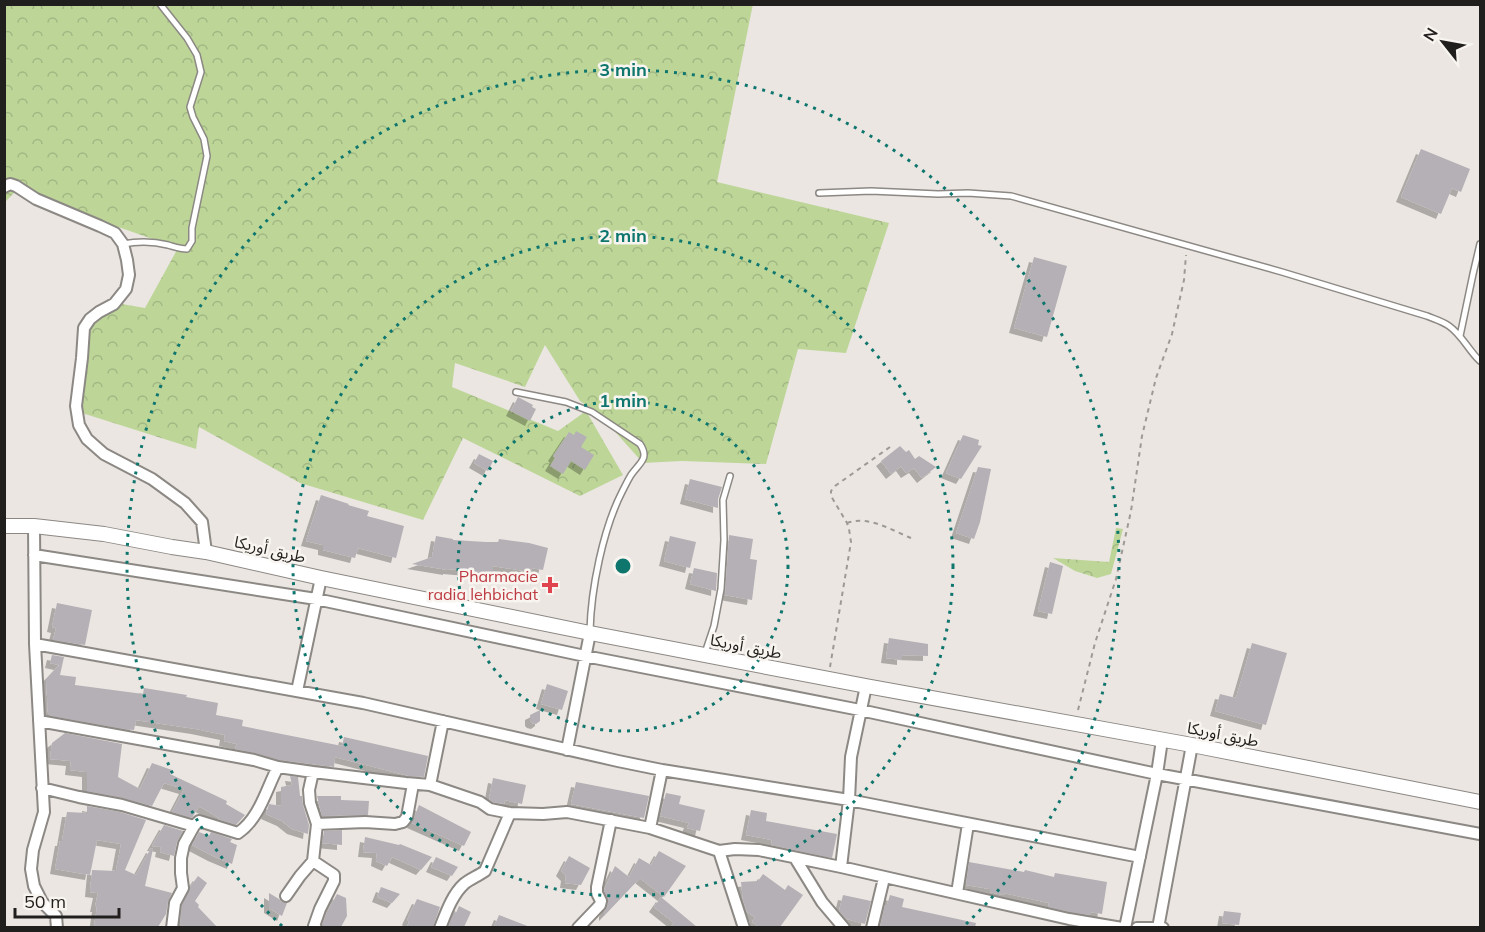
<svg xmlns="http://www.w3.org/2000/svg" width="1485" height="932" viewBox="0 0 1485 932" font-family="Mulish,'Noto Sans Arabic',sans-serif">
<defs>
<pattern id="forest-crowns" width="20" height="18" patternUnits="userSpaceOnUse" patternTransform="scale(1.5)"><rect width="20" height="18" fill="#bdd698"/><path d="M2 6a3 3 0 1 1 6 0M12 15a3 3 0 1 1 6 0" fill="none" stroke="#a2b783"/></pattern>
<filter id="shadow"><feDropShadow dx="-5" dy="5" stdDeviation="0" flood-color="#0004"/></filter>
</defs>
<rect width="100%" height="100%" fill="#ebe6e2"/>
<path fill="url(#forest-crowns)" d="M753 4 717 182 889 223 846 353 798 349 766 464 682 461 643 463 600 415 580 401 545 345 525 387 455 363 452 387 558 431 586 411 623 475 580 496 463 438 423 520 300 483 199 427 196 449 82 413 87 327 122 304 145 308 178 248 16 191 5 202V5Z
M1116 528 1123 529 1111 574 1097 578 1075 571 1053 558 1109 562Z"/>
<path fill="#b4b0b5" filter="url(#shadow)" d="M1421 149 1470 169 1461 192 1452 188 1441 214 1401 197Z
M1034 257 1067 266 1047 337 1014 328Z
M518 397 533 405 532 407 536 409 530 421 511 411Z
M576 431 587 437 581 447 594 455 585 470 571 461 563 474 550 466 555 458 553 456 569 432 574 435Z
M963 435 979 440 978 445 982 446 961 479 946 473Z
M900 446 906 452 909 450 915 459 919 456 936 467 922 478 914 468 906 473 901 466 891 474 881 461Z
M479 454 493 461 488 471 474 463Z
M978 467 991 469 980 522 974 539 956 533Z
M690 479 722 487 718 499V508L685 499Z
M321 495 349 504 348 505 369 511 367 516 404 526 396 558 358 548 355 558 323 550V545L306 541Z
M729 535 753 539 750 559 757 560 752 600 725 595Z
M436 536 453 539V540L486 542H498L499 539 529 543 548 548 543 570 532 568 531 572 493 566V573L448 569V570L412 564 432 557Z
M670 536 696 542 690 568 664 561Z
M1050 562 1063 566 1052 614 1038 611Z
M694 568 717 573 716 591 690 584Z
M57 603 92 610 85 645 53 640 56 628 52 627Z
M889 638 928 644V656L902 655V660L886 658Z
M1252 643 1287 653 1266 725 1215 711 1220 694 1236 698Z
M52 655 64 657 60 675 76 677 75 685 143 694 144 688 187 695 186 697 218 703 216 715 243 720 242 726 342 746 344 737 428 756 424 777 409 776 335 757 334 767 280 760 255 753 235 749 237 744 224 741 225 735 196 729 136 720 134 730 124 729 51 716 48 713 46 679 59 665 50 663Z
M547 684 568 691 562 710 541 704Z
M540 710V721L536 724 532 723 530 721V715Z
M65 733 122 744 118 777 140 789 152 763 172 770 170 774 227 801 226 804 245 815 236 825 218 819 219 818 199 806 192 818 172 812 184 789 164 783 152 806 123 798 87 791V772L70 770 71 761 50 759 52 743Z
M290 776 298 777 300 796H302L303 805 309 825 308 834 292 829 282 821 266 814 269 804 281 806V787L292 785Z
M493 778 526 785 522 804 505 800 504 804 493 802 489 799Z
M576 782 649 796 644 818 571 804Z
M666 793 681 796 679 804 705 810 700 831 687 828 689 823 660 816Z
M317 796H341V800L369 801 368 815 322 816Z
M419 805 471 832 464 846 412 823Z
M87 806 120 812 146 820 125 870 136 875 151 848 153 849 145 886 172 893 168 902 166 914 158 927H94L97 907H95L98 893 90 892 92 870 116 871 121 844 97 840 90 875 55 869 60 841H62L67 812 87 813Z
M751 810 767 813 766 821 837 834 832 858 771 845 772 840 746 835Z
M164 825 183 831 177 842 174 856 160 852 161 847 152 846Z
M342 830V845L322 843 324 831Z
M199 832 209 836 211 832 232 839 230 842 237 845 232 864 213 856 192 845Z
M365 837 399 845 400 844 432 857 421 870 392 857 387 866 376 861 377 853 363 852Z
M659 851 686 866 664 897 640 878 604 916V912L607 907 608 902 604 890 615 866 629 877 639 858 651 865Z
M569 856 590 868 581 885 565 883 566 876 561 871Z
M436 857 458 867 452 876 431 867Z
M969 862 1024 872 1025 870 1054 877 1055 873 1107 882 1102 914 1091 912V915L1070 912 1048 907 1049 903 1004 893 1003 895 990 892V889L966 885Z
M763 874 785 890 788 885 803 895 780 927H759L752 922 755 917 747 912 743 900 741 882 758 881Z
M198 876 207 883 195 901 199 905 198 907 217 927H185L180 924 182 905 190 887Z
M381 887 400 894 392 903 377 897Z
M269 893 279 899 282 902 287 903 282 916 269 908Z
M337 894 346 898 347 916 341 927H323L322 925 327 912Z
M843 895 871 901 865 924 847 919 839 911Z
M890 895 904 899 902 907 976 923 975 927H880L885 905H887Z
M661 897 697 927H671L674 923 654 907Z
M417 899 440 907 433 927H407L409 922 407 920Z
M459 906 471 912 464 927H448L454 912 456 913Z
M1224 911 1241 913 1239 925 1222 923Z
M499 915 530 927H494Z"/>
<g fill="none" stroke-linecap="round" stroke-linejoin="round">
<g stroke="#8c8884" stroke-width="8">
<path id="service" d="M819 193 871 191 938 194 968 193 1011 196 1282 272 1427 316C1434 319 1442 321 1449 326 1462 335 1469 351 1480 361
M123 244C139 241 152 241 168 245 175 247 180 249 187 249L192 241V228L207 156 204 139 193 117 190 107 201 72 197 55 187 38 160 4
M1460 336 1473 274 1480 244
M516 392 566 402 592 412 640 444C650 459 639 463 631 475 628 480 625 486 622 492 603 529 591 589 590 631
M705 653 714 626 721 589 724 540 723 500 730 476"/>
</g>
<g stroke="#8c8884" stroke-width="14">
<path id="minor" d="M4 187 10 184 16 186 36 199 100 226 115 233 123 244 127 260 129 275 126 289 114 304 99 312 90 319 84 328 82 358 76 406 79 425 87 439 104 454 152 479 185 503 202 522 206 552
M34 526 35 644 44 812 33 850 31 869 34 886 42 902 56 916 57 928
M34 555 316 599 585 656 860 710 1157 774 1480 834
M35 644 363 703 618 761 662 770 849 800 1140 857
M297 691 321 578
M39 721 254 760 278 767 313 772 406 783 430 785
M443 721 430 785 480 802 490 809 510 813 543 814 567 812 650 828
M567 750 590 633
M662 770 650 828 719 851 744 928
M313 772 309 790 310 803 317 824 313 861 334 875V881L320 909 314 926 316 928
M42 788 79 797 122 805 194 826
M317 824 365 822 395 824 403 822 407 817 413 784
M719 851 735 849 759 850 841 867 1069 919 1122 928
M795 858 822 902 844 928
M841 867 849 800 851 757 866 686
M957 893 968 824
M286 896 300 876 313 861
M172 928 175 903 183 888 181 873V858L184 844 194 826 199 821 238 833C260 818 266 789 278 767
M440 928C446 913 452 895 464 884 470 879 478 876 485 871L510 813
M578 928 600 905 601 901 597 893V887L611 820
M872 928 884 878
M1125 928 1157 774 1162 740
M1137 928H1163
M1158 928 1192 745"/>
</g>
<g stroke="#8c8884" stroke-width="16">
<path id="tertiary" d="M4 526H34L104 534 172 547 206 552 321 578 590 633 866 686 1192 745 1480 802"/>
</g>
<path stroke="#9d9a96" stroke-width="2" stroke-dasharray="4.5 4.5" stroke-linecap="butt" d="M847 523C868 515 891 530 911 538
M830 667 851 542 849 529 847 523 831 496V491L835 486 890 447
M1078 710 1095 643 1116 579 1131 511 1142 436 1156 378 1172 334 1184 280 1186 255"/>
<use href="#service" stroke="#fff" stroke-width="5"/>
<use href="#minor" stroke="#fff" stroke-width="10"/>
<use href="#tertiary" stroke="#fff" stroke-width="14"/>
</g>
<g fill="none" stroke="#0f766e" stroke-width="3" stroke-dasharray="3 6">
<circle cx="623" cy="566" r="165"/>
<circle cx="623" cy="566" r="330"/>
<path d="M282 926A496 496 0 1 1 964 926"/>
</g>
<path fill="#e0444e" stroke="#f8f4ef" stroke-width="2" d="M547 576h6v6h6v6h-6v6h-6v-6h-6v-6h6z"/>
<g text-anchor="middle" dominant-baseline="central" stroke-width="5" stroke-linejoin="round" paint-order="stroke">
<g font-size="16" fill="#211f1d" stroke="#f8f4ef">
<text transform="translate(270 549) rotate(13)">طريق أوريكا</text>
<text transform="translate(746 646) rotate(11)">طريق أوريكا</text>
<text transform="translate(1223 734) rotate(11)">طريق أوريكا</text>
</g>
<g font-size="16" fill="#be3a42" stroke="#f8f4ef" text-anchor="end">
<text x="538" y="576">Pharmacie<tspan x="538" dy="18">radia lehbichat</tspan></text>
</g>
</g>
<circle cx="623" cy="566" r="9" fill="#0f766e" stroke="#f8f4ef" stroke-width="3"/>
<g font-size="18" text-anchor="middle" font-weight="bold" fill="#0f766e" stroke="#f8f4ef" stroke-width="5" stroke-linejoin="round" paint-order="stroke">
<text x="623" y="76">3 min</text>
<text x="623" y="242">2 min</text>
<text x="623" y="407">1 min</text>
</g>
<rect width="1485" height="932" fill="none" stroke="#211f1d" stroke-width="12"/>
<g transform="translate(1443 42) rotate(301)" stroke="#f8f4ef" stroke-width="4.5" paint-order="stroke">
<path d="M0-4.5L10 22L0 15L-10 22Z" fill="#211f1d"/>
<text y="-9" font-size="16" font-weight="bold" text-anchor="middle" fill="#211f1d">N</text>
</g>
<path d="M15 908v9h104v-9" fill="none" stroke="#211f1d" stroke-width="3"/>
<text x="24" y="908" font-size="18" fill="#211f1d" stroke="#f8f4ef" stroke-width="4.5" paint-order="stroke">50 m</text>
</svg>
